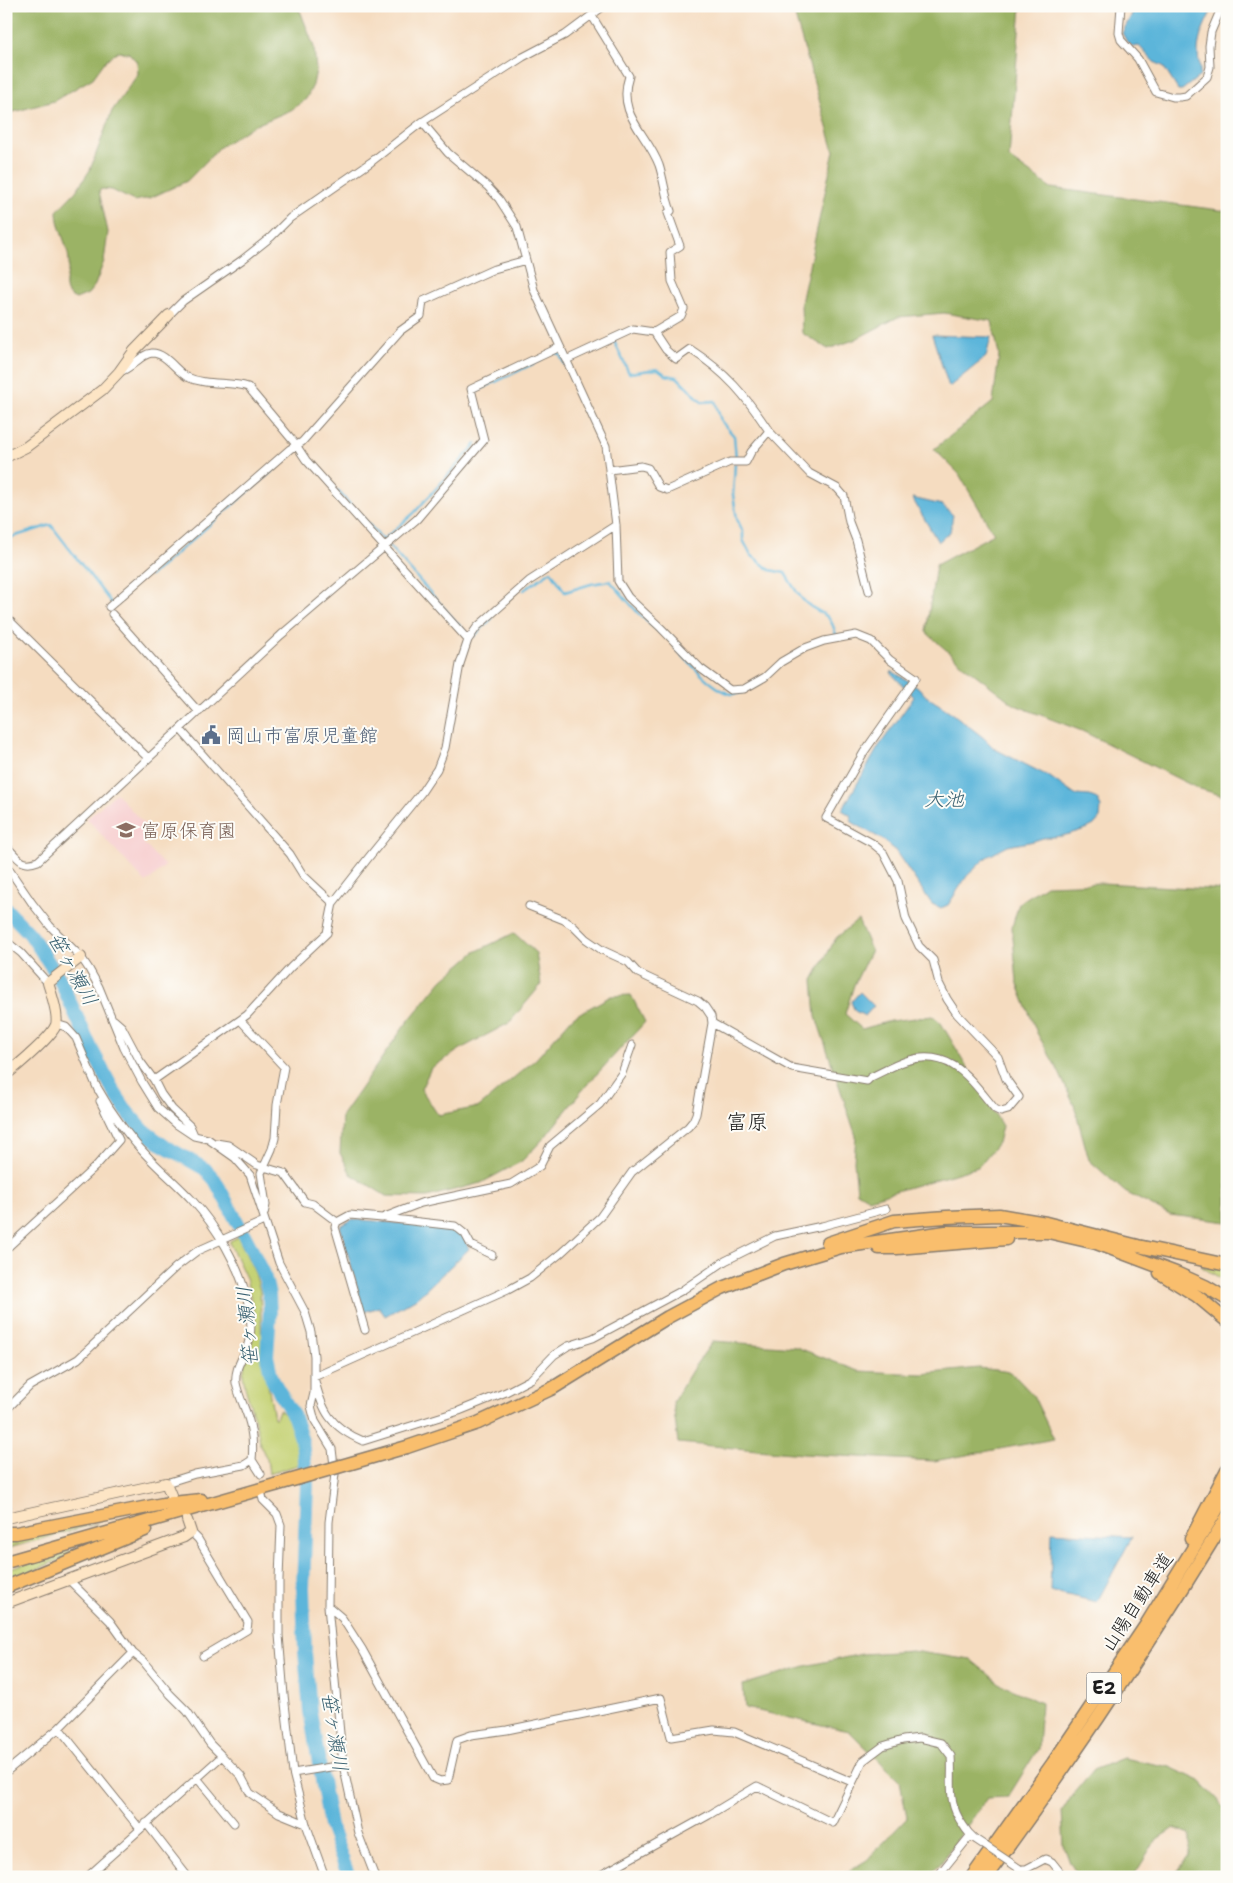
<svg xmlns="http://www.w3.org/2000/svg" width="1233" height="1883" viewBox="0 0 1233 1883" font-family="'Shantell Sans','Klee One',sans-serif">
<rect width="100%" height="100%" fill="#fdfcf7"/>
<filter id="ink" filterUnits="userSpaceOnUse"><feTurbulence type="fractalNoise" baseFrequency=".02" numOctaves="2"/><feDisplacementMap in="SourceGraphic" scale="10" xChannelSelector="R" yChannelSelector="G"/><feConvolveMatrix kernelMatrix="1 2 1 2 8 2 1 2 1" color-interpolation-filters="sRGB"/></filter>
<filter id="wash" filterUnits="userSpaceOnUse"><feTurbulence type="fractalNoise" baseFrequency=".0096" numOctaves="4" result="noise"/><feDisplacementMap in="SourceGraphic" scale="20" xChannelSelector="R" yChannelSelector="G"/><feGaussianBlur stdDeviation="1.12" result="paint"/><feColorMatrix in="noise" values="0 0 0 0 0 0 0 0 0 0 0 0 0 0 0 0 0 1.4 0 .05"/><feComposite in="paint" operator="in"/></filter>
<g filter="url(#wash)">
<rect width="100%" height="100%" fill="#f5dcc0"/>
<path fill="#f7cfd0" d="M116 793 154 835 144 844 165 866 146 883 87 819Z"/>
<path fill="#c4d173" stroke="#707648" d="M238 1237 255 1273 260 1291 262 1352 274 1418H276L279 1410C296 1418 298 1449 298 1465L269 1474 267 1459 260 1445 259 1435 245 1387 243 1374 246 1359 253 1339 254 1312 246 1278 230 1244V1241Z
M1200 1266 1227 1269V1282Z
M98 1523 6 1549V1538Z
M104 1541 6 1582V1569Z"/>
<path fill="#9bb365" stroke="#5c6840" d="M6 6H297L301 13 314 47 316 70 313 85 306 99 291 110 251 127 220 147 187 181 150 198 134 201 112 190 102 189 99 191 108 232 104 261 95 285 88 294 76 299C72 297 69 296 67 292 63 281 70 271 69 261 68 244 57 229 57 211L76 191 90 170 112 111 138 74 137 62 129 53 118 52 106 60 93 78 54 101 6 114Z
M792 6H1021L1009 158 1051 188 1227 211V797L1197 788 1082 731 1015 705 963 665 926 632 936 565 994 534 959 474 934 449 993 402 999 355 992 321 944 313 898 317 854 340 828 349 802 333 801 303 834 151Z
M1102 883 1227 890V1222L1170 1215 1125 1192 1089 1160 1074 1105 1058 1070 1037 1033 1017 982 1012 927 1019 903 1046 885Z
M858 920 871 950 854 985 845 1014 862 1029 890 1021 933 1016 941 1023 1002 1126 998 1143 978 1167 869 1199 857 1192 854 1161 856 1136 816 1017 813 980 836 938Z
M514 933 536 953 541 985 509 1023 464 1047 431 1068 421 1089 438 1115 479 1107 536 1059 573 1017 611 996 631 995 645 1022 585 1087 545 1137 522 1161 481 1183 427 1197 386 1196 351 1174 340 1153 342 1115 405 1025 442 980 475 952Z
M713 1341 796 1347 858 1371 922 1374 979 1368 1011 1372 1033 1395 1054 1439 934 1461 803 1454 678 1443 673 1402 694 1367Z
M912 1651 971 1660 1002 1685 1041 1703 1038 1749 1008 1797 987 1798 941 1863 928 1877H839L867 1860 907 1818 900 1781 849 1731 745 1708 743 1685 805 1666 862 1654Z
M1123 1758 1170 1767 1200 1781 1225 1807 1227 1818 1226 1877H1173L1190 1855V1834L1174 1828 1157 1839 1133 1877H1079L1070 1863 1064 1846 1062 1812 1073 1794 1093 1770Z"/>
<path fill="#5cb5da" stroke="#3c687b" d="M1131 6H1214C1207 20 1198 36 1198 52 1198 60 1201 67 1200 76L1182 90H1178L1163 66 1154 62 1139 46 1133 47 1127 42 1122 33 1132 14Z
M932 335 991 337 986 357 949 387Z
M912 498 942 505 953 515 950 532 938 542Z
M892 671 918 687 926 696 952 713 984 738 995 749 1050 777 1075 795 1090 796 1097 799 1101 807 1100 818 1094 825 1086 829 1062 836 1043 838 1034 841 1008 846 987 857 967 876 948 905 941 908 932 904 894 849 883 840 852 822 850 815 842 810 879 746 914 697 891 673Z
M860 992 874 1006 865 1016 855 1011 851 1002Z
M353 1219 451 1228 464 1237 469 1249 417 1298 385 1316 379 1307 364 1312 340 1226Z
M1052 1532 1132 1537 1097 1602 1050 1591Z"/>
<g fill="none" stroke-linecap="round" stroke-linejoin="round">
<path stroke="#5cb5da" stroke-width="2.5" d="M612 342 614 341 629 373 658 369 666 375 677 377 702 402 715 401 721 421 734 436 736 459
M555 353 560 354 564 364H566
M475 396 477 391 541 360
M735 464 733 495 737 519 743 532V540L751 555 770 570 785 573C791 583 797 594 805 602 821 617 829 608 836 635
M337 490 383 540 414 513 476 444
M6 539 51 525 112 604
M389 546 466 633
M150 576 293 453
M524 590 551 571 565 592 591 584 610 581 639 614 661 633
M474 636 492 618
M674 646C686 659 713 690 731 694 735 694 739 693 743 692
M750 689 760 684
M6 1507 7 1508"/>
<path stroke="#5cb5da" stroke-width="14" d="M6 909 30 934 59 978 91 1048 113 1090 128 1113 144 1131 163 1145 205 1169 215 1180 250 1246 265 1278 269 1295 270 1312 267 1356 272 1379 294 1417 302 1441 307 1485 303 1588 305 1652 310 1711 330 1826 349 1877"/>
</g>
</g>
<g filter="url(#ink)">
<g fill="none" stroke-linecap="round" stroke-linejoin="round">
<g stroke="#887c6e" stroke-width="9">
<path id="street" d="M1121 6 1119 33 1121 40 1138 59 1156 92 1173 97H1180L1186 96 1207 77 1210 67 1209 46 1211 32 1222 6
M592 16 629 76C616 115 647 133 659 165 664 180 665 196 671 211L668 213 680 246 670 252 672 281 684 309 681 316 654 332
M422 122 448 153 487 186 499 199 517 227 534 290 606 446 616 525 618 581 628 597 661 628 700 668 730 690 744 689 765 677 781 662 805 648 824 641 856 635 871 641 890 660 916 678 864 752 826 818 872 843 883 852 898 881 906 919 919 946 933 960 939 983 947 999 957 1014 998 1057 1006 1079 1019 1097 1008 1110 1001 1112 995 1109C971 1080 951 1047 906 1061 894 1065 882 1072 871 1077L867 1081 792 1068 712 1023
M169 315 183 301 242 260 271 237 290 218 371 162 422 122 523 57 565 35 604 6
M566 360 633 329 654 332 666 350 676 359 690 349C727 373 745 395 769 431L751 452 746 462H730L667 490 659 487 648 468 641 466 609 470
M119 372C132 369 140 354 152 353 166 353 176 371 187 377 206 386 229 381 248 387L294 442 306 460 468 640
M769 431 809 473 837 488 844 496 849 522 856 540 869 591
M109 607 290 449 302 442 400 331 421 316 423 301 494 269 526 260
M112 614 199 712
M6 617 148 758
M181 730 290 854 303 875 333 903
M6 846C18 857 21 868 38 861L281 635 417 519 484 440 471 389 560 347
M6 865 32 903 50 926 81 957 89 969 99 987 124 1048 142 1082 158 1108 176 1124 194 1136 208 1139 235 1158 250 1175 279 1263 305 1312 311 1332 314 1356V1393L311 1406 315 1421 332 1449 335 1474 329 1522 328 1606 343 1765 358 1833 375 1877
M529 906 564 920 573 926 586 939 602 950 628 962 638 973 698 1001 705 1007 711 1016 712 1023 696 1114 693 1121 688 1127 632 1172 600 1217 561 1253 530 1278 508 1290 314 1377C322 1411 330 1427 363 1441L459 1411 506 1392 531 1379 554 1355 568 1346 593 1338 681 1291 725 1261 775 1236 822 1226 886 1209
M6 941 21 953 48 983
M114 1020 122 1027 140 1061 154 1080 161 1094 172 1109 190 1126 194 1135
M241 1021 284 1067 277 1105 275 1138 272 1149 261 1173 266 1205 264 1214
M56 1024 66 1027 76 1038 98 1090
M154 1080 247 1015 291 967 327 933 333 903 369 857 421 793 437 769 445 748 460 664 468 640 477 627 529 581 616 525
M97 1087C112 1114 130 1139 151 1160 165 1174 179 1186 192 1200 216 1226 239 1265 247 1299 251 1314 253 1329 248 1344 244 1357 234 1368 236 1383 239 1399 249 1414 251 1430 253 1440 253 1450 252 1460L244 1465 195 1474 166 1483
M216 1143 228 1145 257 1165 284 1173 305 1202 313 1204 337 1222 350 1215 382 1218 421 1203 511 1184 540 1166 550 1146 600 1104 622 1073 632 1045
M385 1218 455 1226 465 1234 471 1245 492 1255
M337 1222 335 1227 365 1330
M6 1249 96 1166 119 1140 100 1101
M6 1410 30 1386 78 1359 176 1267 197 1251 264 1221
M252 1460 261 1474
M262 1495 263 1500 277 1514 281 1525 279 1579V1635L284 1695 293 1773 306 1824 325 1877
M191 1532 198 1539 248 1622 247 1630 203 1656
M69 1580 110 1621 133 1653 143 1661 170 1694 187 1711 210 1744 222 1756
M328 1606 342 1618 362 1649 433 1778 440 1781 448 1780 457 1740 471 1735 507 1730 661 1698 671 1737 714 1730 734 1732 852 1782
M59 1728 140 1829
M6 1772 59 1728 133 1653
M293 1773 343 1765
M197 1778 234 1823
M146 1823 188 1877
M1020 1869H1026L1045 1859 1052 1862 1064 1877
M87 1877 222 1756 241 1776 250 1793 279 1813 306 1824
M597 1877 709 1815 757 1786 833 1823 863 1761 883 1746 903 1740 920 1738 941 1743 951 1756C953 1782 946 1801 963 1825 966 1830 970 1835 975 1839
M937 1877 970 1836"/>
</g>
<g stroke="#887c6e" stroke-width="12">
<path id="secondary" d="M6 457 26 447 102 390 119 372 134 351 169 315
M6 1075C18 1065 51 1038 56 1025 59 1015 51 993 48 983L81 957
M6 1518 166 1483 171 1495
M6 1603 184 1537 191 1532 187 1520"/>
</g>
<g stroke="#887c6e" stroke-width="15">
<path id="highway" d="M828 1243 894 1221 946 1217 999 1215 1046 1223 1138 1246 1227 1265
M879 1248H897L1006 1239
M1160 1273 1197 1296 1227 1321
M407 1447 478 1423 553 1388 668 1317 722 1288 784 1264 841 1247 946 1232H1048L1096 1243 1176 1273 1205 1286 1227 1299
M6 1533H16L163 1504 201 1500
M1191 1539 1227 1470
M6 1562 275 1485
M6 1587 145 1530
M972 1877 1053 1763 1146 1625 1227 1493
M986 1877C1072 1760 1152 1640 1227 1517"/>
</g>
<use href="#street" stroke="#fff" stroke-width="7"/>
<use href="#secondary" stroke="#fde5c5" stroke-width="10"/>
<use href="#highway" stroke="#f9be6d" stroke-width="12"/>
<g stroke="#887c6e" stroke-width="9" stroke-linecap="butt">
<path id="street-bridge" d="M975 1839 1020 1869"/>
</g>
<g stroke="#887c6e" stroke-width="15" stroke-linecap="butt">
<path id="highway-bridge" d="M275 1485 407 1447"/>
</g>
<use href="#street-bridge" stroke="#fff" stroke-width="7"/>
<use href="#highway-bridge" stroke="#f9be6d" stroke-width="12"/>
</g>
</g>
<defs>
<g id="civic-bare" transform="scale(1.5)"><path d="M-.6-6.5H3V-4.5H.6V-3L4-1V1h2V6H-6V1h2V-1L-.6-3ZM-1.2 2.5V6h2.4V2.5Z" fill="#5c6f8a" stroke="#fdfcf7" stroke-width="2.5" paint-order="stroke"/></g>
<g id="school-bare" transform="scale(1.5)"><path d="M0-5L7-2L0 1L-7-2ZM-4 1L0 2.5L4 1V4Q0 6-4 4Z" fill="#8d6e63" stroke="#fdfcf7" stroke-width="2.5" paint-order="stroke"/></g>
</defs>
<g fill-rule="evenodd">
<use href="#civic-bare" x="211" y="735"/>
<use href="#school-bare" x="126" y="830"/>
</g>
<g text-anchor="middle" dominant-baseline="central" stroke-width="4" stroke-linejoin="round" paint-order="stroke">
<rect fill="#fdfcf7" stroke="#605f5e" stroke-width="1" x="1086.5" y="1672.5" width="35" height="31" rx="4"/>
<g font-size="18" font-weight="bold" fill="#1c1c1c">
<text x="1104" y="1688">E2</text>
</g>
<g font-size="19" fill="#4e5e75" stroke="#fdfcf7" text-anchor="start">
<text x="226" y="735">岡山市富原児童館</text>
</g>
<g font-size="19" fill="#785e54" stroke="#fdfcf7" text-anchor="start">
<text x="141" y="830">富原保育園</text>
</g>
<g font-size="19" fill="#1c1c1c" stroke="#fdfcf7">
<text transform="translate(1137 1602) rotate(-57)">山陽自動車道</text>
</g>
<g font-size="20" font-style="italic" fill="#396171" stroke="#fdfcf7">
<text x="944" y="799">大池</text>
<text transform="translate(73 969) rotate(61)">笹ヶ瀬川</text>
<text transform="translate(247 1326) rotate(-95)">笹ヶ瀬川</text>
<text transform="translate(335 1732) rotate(81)">笹ヶ瀬川</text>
</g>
<g font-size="21" fill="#1c1c1c" stroke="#fdfcf7">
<text x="747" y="1122">富原</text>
</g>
</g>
<rect width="1233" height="1883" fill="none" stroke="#fdfcf7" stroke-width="25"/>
</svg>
